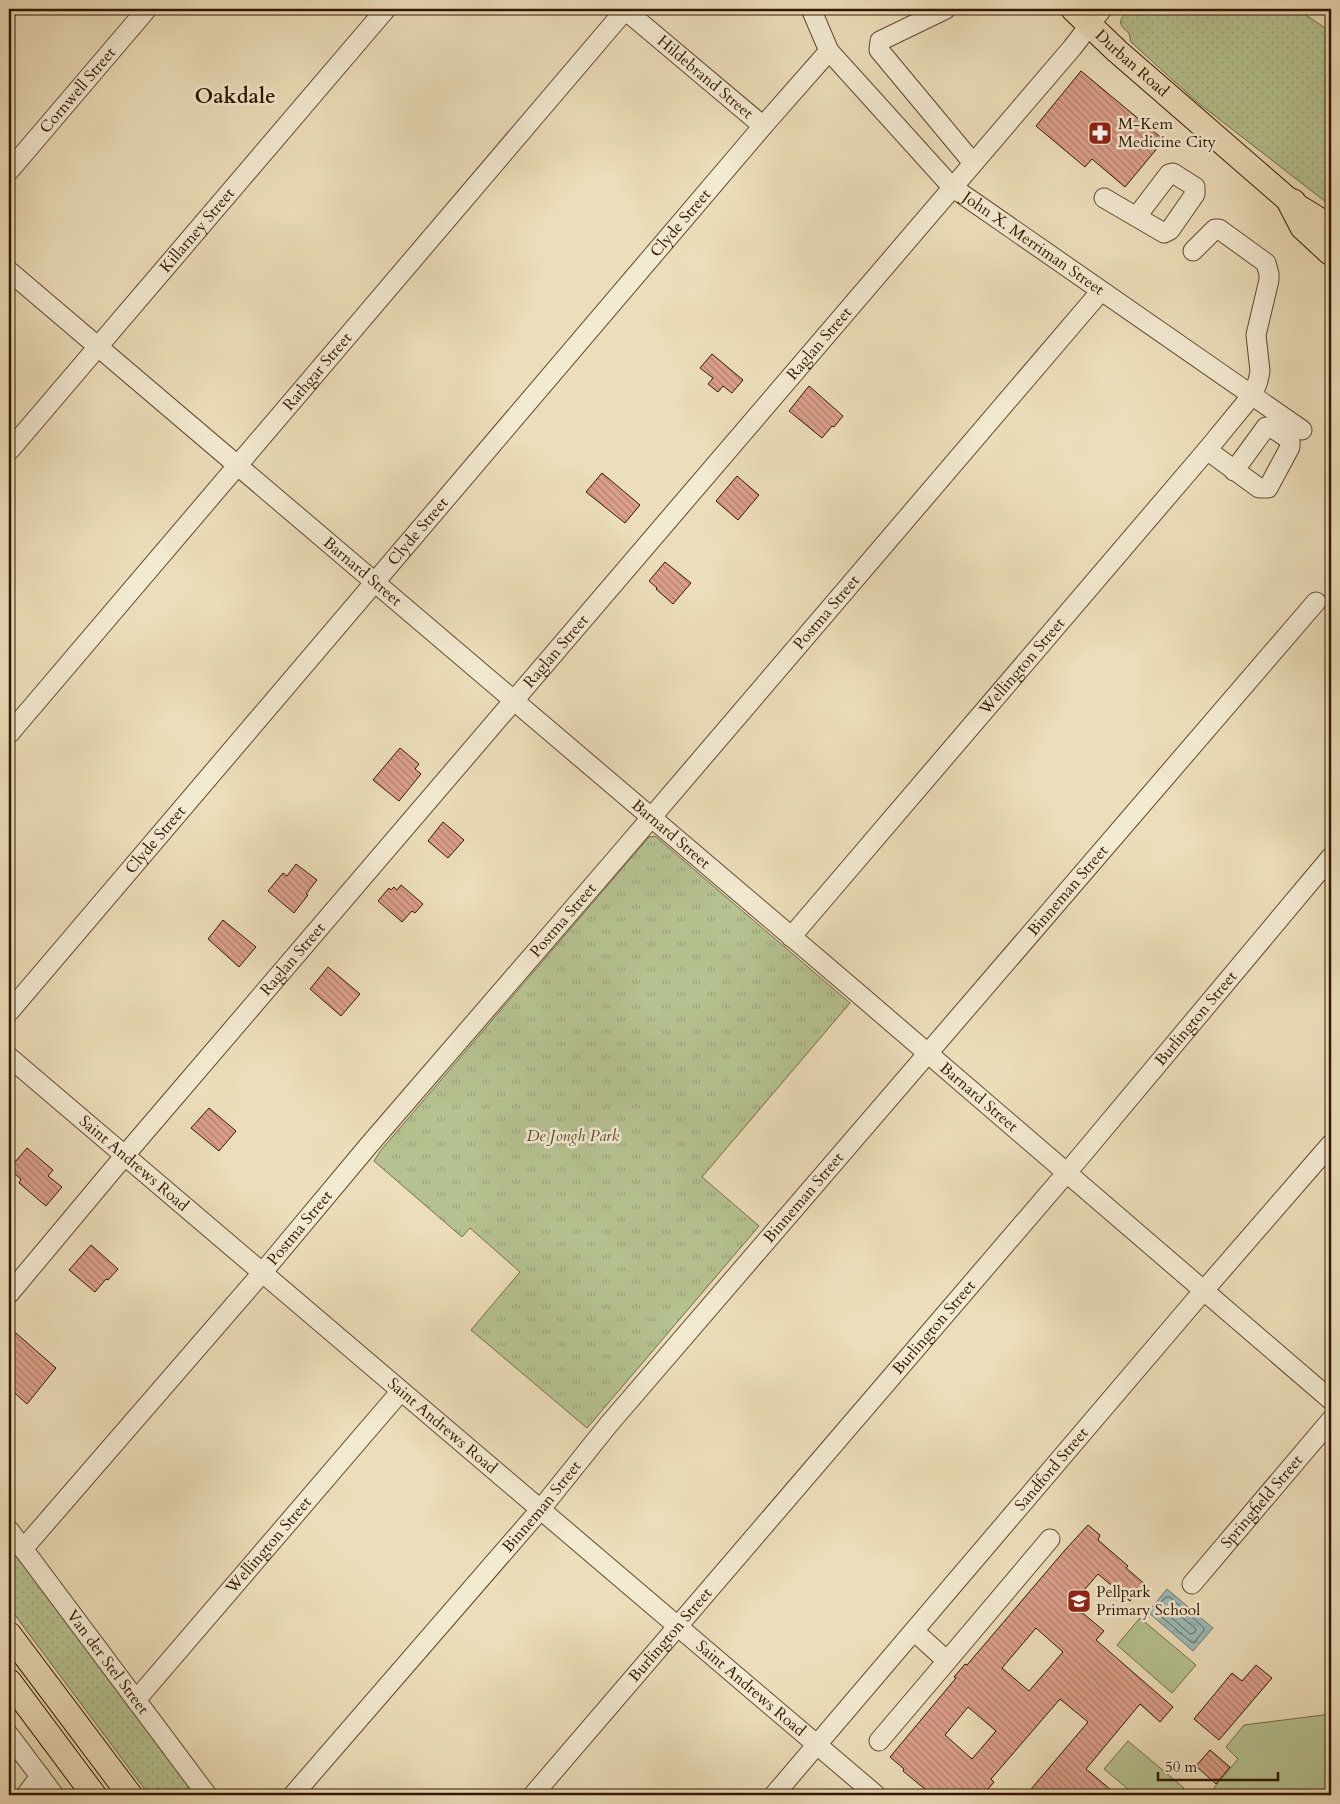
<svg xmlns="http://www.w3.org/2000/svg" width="1340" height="1804" viewBox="0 0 1340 1804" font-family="Cardo,serif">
<defs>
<pattern id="grass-dots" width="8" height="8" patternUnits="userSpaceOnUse" patternTransform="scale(1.25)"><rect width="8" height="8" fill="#b6c291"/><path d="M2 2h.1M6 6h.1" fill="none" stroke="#9da67b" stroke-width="1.8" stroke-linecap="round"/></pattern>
<pattern id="park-tufts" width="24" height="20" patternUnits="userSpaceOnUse" patternTransform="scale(1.25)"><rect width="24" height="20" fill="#b6c291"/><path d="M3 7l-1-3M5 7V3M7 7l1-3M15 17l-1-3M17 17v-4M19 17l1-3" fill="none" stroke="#9da67b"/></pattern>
<pattern id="water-ripples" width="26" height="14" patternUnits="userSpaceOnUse" patternTransform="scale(1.25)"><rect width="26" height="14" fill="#9bbbb8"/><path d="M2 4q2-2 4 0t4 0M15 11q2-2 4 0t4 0" fill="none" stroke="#86a09c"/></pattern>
<pattern id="building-back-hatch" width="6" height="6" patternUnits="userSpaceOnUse" patternTransform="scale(1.25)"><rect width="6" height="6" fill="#dca08c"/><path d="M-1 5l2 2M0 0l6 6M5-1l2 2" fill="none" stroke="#b38170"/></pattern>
</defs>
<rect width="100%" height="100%" fill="#ecdeba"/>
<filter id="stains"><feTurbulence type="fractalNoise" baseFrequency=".004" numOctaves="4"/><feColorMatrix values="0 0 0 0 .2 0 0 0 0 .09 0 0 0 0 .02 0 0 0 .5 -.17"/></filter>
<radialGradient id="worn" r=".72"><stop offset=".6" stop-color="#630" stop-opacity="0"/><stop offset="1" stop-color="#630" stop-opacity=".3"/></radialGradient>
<path fill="url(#grass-dots)" stroke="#746c48" d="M1128 9H1297L1331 32V206L1197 102 1131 42 1129 33C1116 23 1120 21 1128 9Z
M9 1544 197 1795H149L9 1607Z"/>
<path fill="url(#park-tufts)" stroke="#746c48" d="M655 836 850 1003 702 1177 759 1226 587 1428 471 1330 520 1272 470 1228 462 1237 374 1161 381 1150 649 837Z"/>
<path fill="#b6c291" stroke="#746c48" d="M1140 1618 1196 1665 1172 1693 1117 1645Z
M1331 1714V1795H1208L1238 1759 1226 1747 1244 1725Z
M1128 1741 1184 1788 1178 1795H1135L1104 1769Z"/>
<path fill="url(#water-ripples)" stroke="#71796e" d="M1167 1589 1213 1628 1193 1651 1148 1612Z"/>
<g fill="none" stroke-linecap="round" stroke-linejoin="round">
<path stroke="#66685c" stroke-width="1" d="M1166 1597H1170L1204 1628V1630L1194 1643 1191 1642 1156 1612V1609Z
M1168 1606 1195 1628 1196 1630 1194 1633 1190 1634 1165 1612V1609Z"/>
</g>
<path fill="url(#building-back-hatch)" stroke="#311600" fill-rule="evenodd" d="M1081 71 1164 140 1125 187 1092 159 1085 167 1036 126Z
M712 354 743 380 732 393 723 386 718 392 708 384 713 378 700 368Z
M809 386 843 416 834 427 832 426 822 438 789 411Z
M602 473 640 505 625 523 586 492Z
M737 476 759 495 738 520 716 501Z
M665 562 691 583 673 604 656 589 657 588 649 581Z
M400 748 419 764 415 769 421 774 399 801 373 780Z
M443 822 464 840 448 858 428 841Z
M296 864 317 880 306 894 308 895 294 913 268 891 283 873 287 876Z
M401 885 423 904 415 913 412 911 402 922 378 901 389 888 391 890 394 887 397 890Z
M223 920 256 947 239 967 208 939Z
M328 967 360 994 341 1016 310 989Z
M209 1108 236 1131 219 1151 191 1128Z
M27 1148 53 1170 48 1176 62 1187 46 1206 19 1183 21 1179 9 1169Z
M91 1245 118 1269 108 1280 106 1279 95 1292 69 1270Z
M9 1327 56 1368 27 1404 9 1388Z
M1088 1525 1100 1535 1098 1540 1128 1566 1126 1568 1146 1585 1134 1598 1133 1597 1130 1601 1098 1574 1072 1604 1104 1631 1096 1640 1173 1707 1160 1722 1140 1704 1086 1769 1117 1795H1026L1088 1722 1060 1699 991 1779 994 1782 983 1795H932L903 1771 904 1769 890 1757 956 1678 954 1677 965 1664 967 1665 1065 1550ZM1036 1628 1063 1652 1029 1691 1002 1668ZM968 1707 996 1731 972 1759 945 1735Z
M1256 1665 1272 1678 1219 1740 1194 1719 1232 1673 1242 1681Z
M1210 1750 1230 1767 1216 1784 1196 1766Z"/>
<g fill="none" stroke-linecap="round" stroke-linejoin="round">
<g stroke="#60482e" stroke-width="21">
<g id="minor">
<path id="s1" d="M624 9 763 126"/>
<path id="s2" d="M811 9 829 51 952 187 1302 430"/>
<path d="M946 9 880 41 879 50 973 163"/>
<path id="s3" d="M9 171 147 9"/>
<path d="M1104 198 1164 233 1170 230 1195 194V187L1173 173 1169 174 1137 216"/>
<path id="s4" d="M9 271 853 989 1331 1400"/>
<path d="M1207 450 1259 488H1268L1290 447V440L1271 427H1266L1234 471"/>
<path id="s5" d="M9 451 386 9"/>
<path id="s6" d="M9 734 626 9"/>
<path id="s7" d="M791 937 1207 450 1253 394 1258 381 1260 371 1256 335 1269 280V274L1266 263 1219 229H1215L1193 251"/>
<path id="s8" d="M9 1012 763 126 829 51"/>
<path id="s9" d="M9 1057 876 1795"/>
<path id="s10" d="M9 1294 131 1148 1072 48 1102 9"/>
<path id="s11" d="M9 1530 207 1795"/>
<path id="s12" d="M23 1549 262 1273 369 1145 615 860 1101 291"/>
<path id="s13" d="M1192 1584 1331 1420"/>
<path d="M914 1631 947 1661 1050 1539"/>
<path id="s14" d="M136 1700 401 1391"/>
<path d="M9 1735 54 1795"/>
<path d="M879 1741 947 1661"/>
<path d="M26 1795 40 1776"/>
<path id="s15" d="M293 1795 540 1510 609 1424 1316 602"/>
<path id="s16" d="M533 1795 1075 1163 1331 857"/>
<path id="s17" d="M774 1795 1193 1303 1331 1144"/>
</g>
</g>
<g stroke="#311600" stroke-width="26">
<g id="major">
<path id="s18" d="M1073 9 1117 51 1292 203 1331 227"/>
<path d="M9 1634 130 1795"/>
<path d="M9 1681 94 1795"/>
</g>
</g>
<g stroke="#311600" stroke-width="30">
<path id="highway" d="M1292 203 1304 226 1331 251"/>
</g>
<use href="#minor" stroke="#f3ead2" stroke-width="19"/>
<use href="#major" stroke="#ecdeba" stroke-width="24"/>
<use href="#highway" stroke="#ecdeba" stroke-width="28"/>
</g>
<defs>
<g id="pharmacy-square" transform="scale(1.25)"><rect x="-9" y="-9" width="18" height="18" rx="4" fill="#8f2418" stroke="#f3ead2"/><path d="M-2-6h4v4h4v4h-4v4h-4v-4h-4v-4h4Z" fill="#fff"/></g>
<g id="school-square" transform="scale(1.25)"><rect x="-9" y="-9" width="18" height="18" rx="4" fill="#8f2418" stroke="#f3ead2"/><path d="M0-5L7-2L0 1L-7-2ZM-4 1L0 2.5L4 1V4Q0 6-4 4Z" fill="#fff"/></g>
</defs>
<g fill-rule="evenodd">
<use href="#pharmacy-square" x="1100" y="133"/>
<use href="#school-square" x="1079" y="1601"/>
</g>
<g text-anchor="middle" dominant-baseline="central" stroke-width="5" stroke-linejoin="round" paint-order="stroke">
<g font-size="16" fill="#311600" stroke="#f3ead2">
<text stroke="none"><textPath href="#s18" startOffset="80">Durban Road</textPath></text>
<text stroke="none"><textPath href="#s1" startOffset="106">Hildebrand Street</textPath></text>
<text stroke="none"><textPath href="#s3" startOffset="106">Cornwell Street</textPath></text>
<text stroke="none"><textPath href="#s8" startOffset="1036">Clyde Street</textPath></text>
<text stroke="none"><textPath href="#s5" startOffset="290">Killarney Street</textPath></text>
<text stroke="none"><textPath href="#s2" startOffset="328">John X. Merriman Street</textPath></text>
<text stroke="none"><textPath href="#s10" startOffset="1249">Raglan Street</textPath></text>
<text stroke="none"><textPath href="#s6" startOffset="476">Rathgar Street</textPath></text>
<text stroke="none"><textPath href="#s8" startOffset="631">Clyde Street</textPath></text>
<text stroke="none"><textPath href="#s4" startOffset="464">Barnard Street</textPath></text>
<text stroke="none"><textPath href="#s12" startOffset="1234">Postma Street</textPath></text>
<text stroke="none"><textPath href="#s10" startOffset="844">Raglan Street</textPath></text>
<text stroke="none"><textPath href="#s7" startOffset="356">Wellington Street</textPath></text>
<text stroke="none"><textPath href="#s4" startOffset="869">Barnard Street</textPath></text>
<text stroke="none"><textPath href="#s8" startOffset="226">Clyde Street</textPath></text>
<text stroke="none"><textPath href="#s15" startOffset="1191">Binneman Street</textPath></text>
<text stroke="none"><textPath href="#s12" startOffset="829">Postma Street</textPath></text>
<text stroke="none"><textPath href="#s10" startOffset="439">Raglan Street</textPath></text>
<text stroke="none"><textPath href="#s16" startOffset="1021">Burlington Street</textPath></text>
<text stroke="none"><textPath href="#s4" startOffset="1274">Barnard Street</textPath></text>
<text stroke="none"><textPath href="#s9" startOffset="164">Saint Andrews Road</textPath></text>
<text stroke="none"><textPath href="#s15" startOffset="786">Binneman Street</textPath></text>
<text stroke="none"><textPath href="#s12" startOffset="424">Postma Street</textPath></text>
<text stroke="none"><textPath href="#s16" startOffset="616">Burlington Street</textPath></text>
<text stroke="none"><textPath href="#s9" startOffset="569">Saint Andrews Road</textPath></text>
<text stroke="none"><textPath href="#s17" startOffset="428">Sandford Street</textPath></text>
<text stroke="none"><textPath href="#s13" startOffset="108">Springfield Street</textPath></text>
<text stroke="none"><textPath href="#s15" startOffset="381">Binneman Street</textPath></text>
<text stroke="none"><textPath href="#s14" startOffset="204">Wellington Street</textPath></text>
<text stroke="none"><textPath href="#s16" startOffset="211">Burlington Street</textPath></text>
<text stroke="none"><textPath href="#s11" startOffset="165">Van der Stel Street</textPath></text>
<text stroke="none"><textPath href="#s9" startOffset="974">Saint Andrews Road</textPath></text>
</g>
<g font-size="16" fill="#311600" stroke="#f3ead2" text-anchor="start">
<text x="1118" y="124">M-Kem<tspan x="1118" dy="18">Medicine City</tspan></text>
<text x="1096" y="1592">Pellpark<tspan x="1096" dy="18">Primary School</tspan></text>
</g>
<g font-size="16" font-style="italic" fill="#594a2c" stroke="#f3ead2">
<text x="573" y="1136">De Jongh Park</text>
</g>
<g font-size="21" font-weight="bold" fill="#311600" stroke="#f3ead2">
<text x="235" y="96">Oakdale</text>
</g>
</g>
<rect width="1340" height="1804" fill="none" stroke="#ecdeba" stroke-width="30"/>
<rect x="10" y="10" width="1320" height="1784" fill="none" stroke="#311600" stroke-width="2.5"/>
<rect x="15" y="15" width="1310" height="1774" fill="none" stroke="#311600"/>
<path d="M1158 1772v8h120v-8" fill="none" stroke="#311600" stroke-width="2.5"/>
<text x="1165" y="1772" font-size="15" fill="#311600" stroke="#f3ead2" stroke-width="4" paint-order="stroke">50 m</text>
<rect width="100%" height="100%" filter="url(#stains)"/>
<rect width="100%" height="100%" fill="url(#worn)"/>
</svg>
